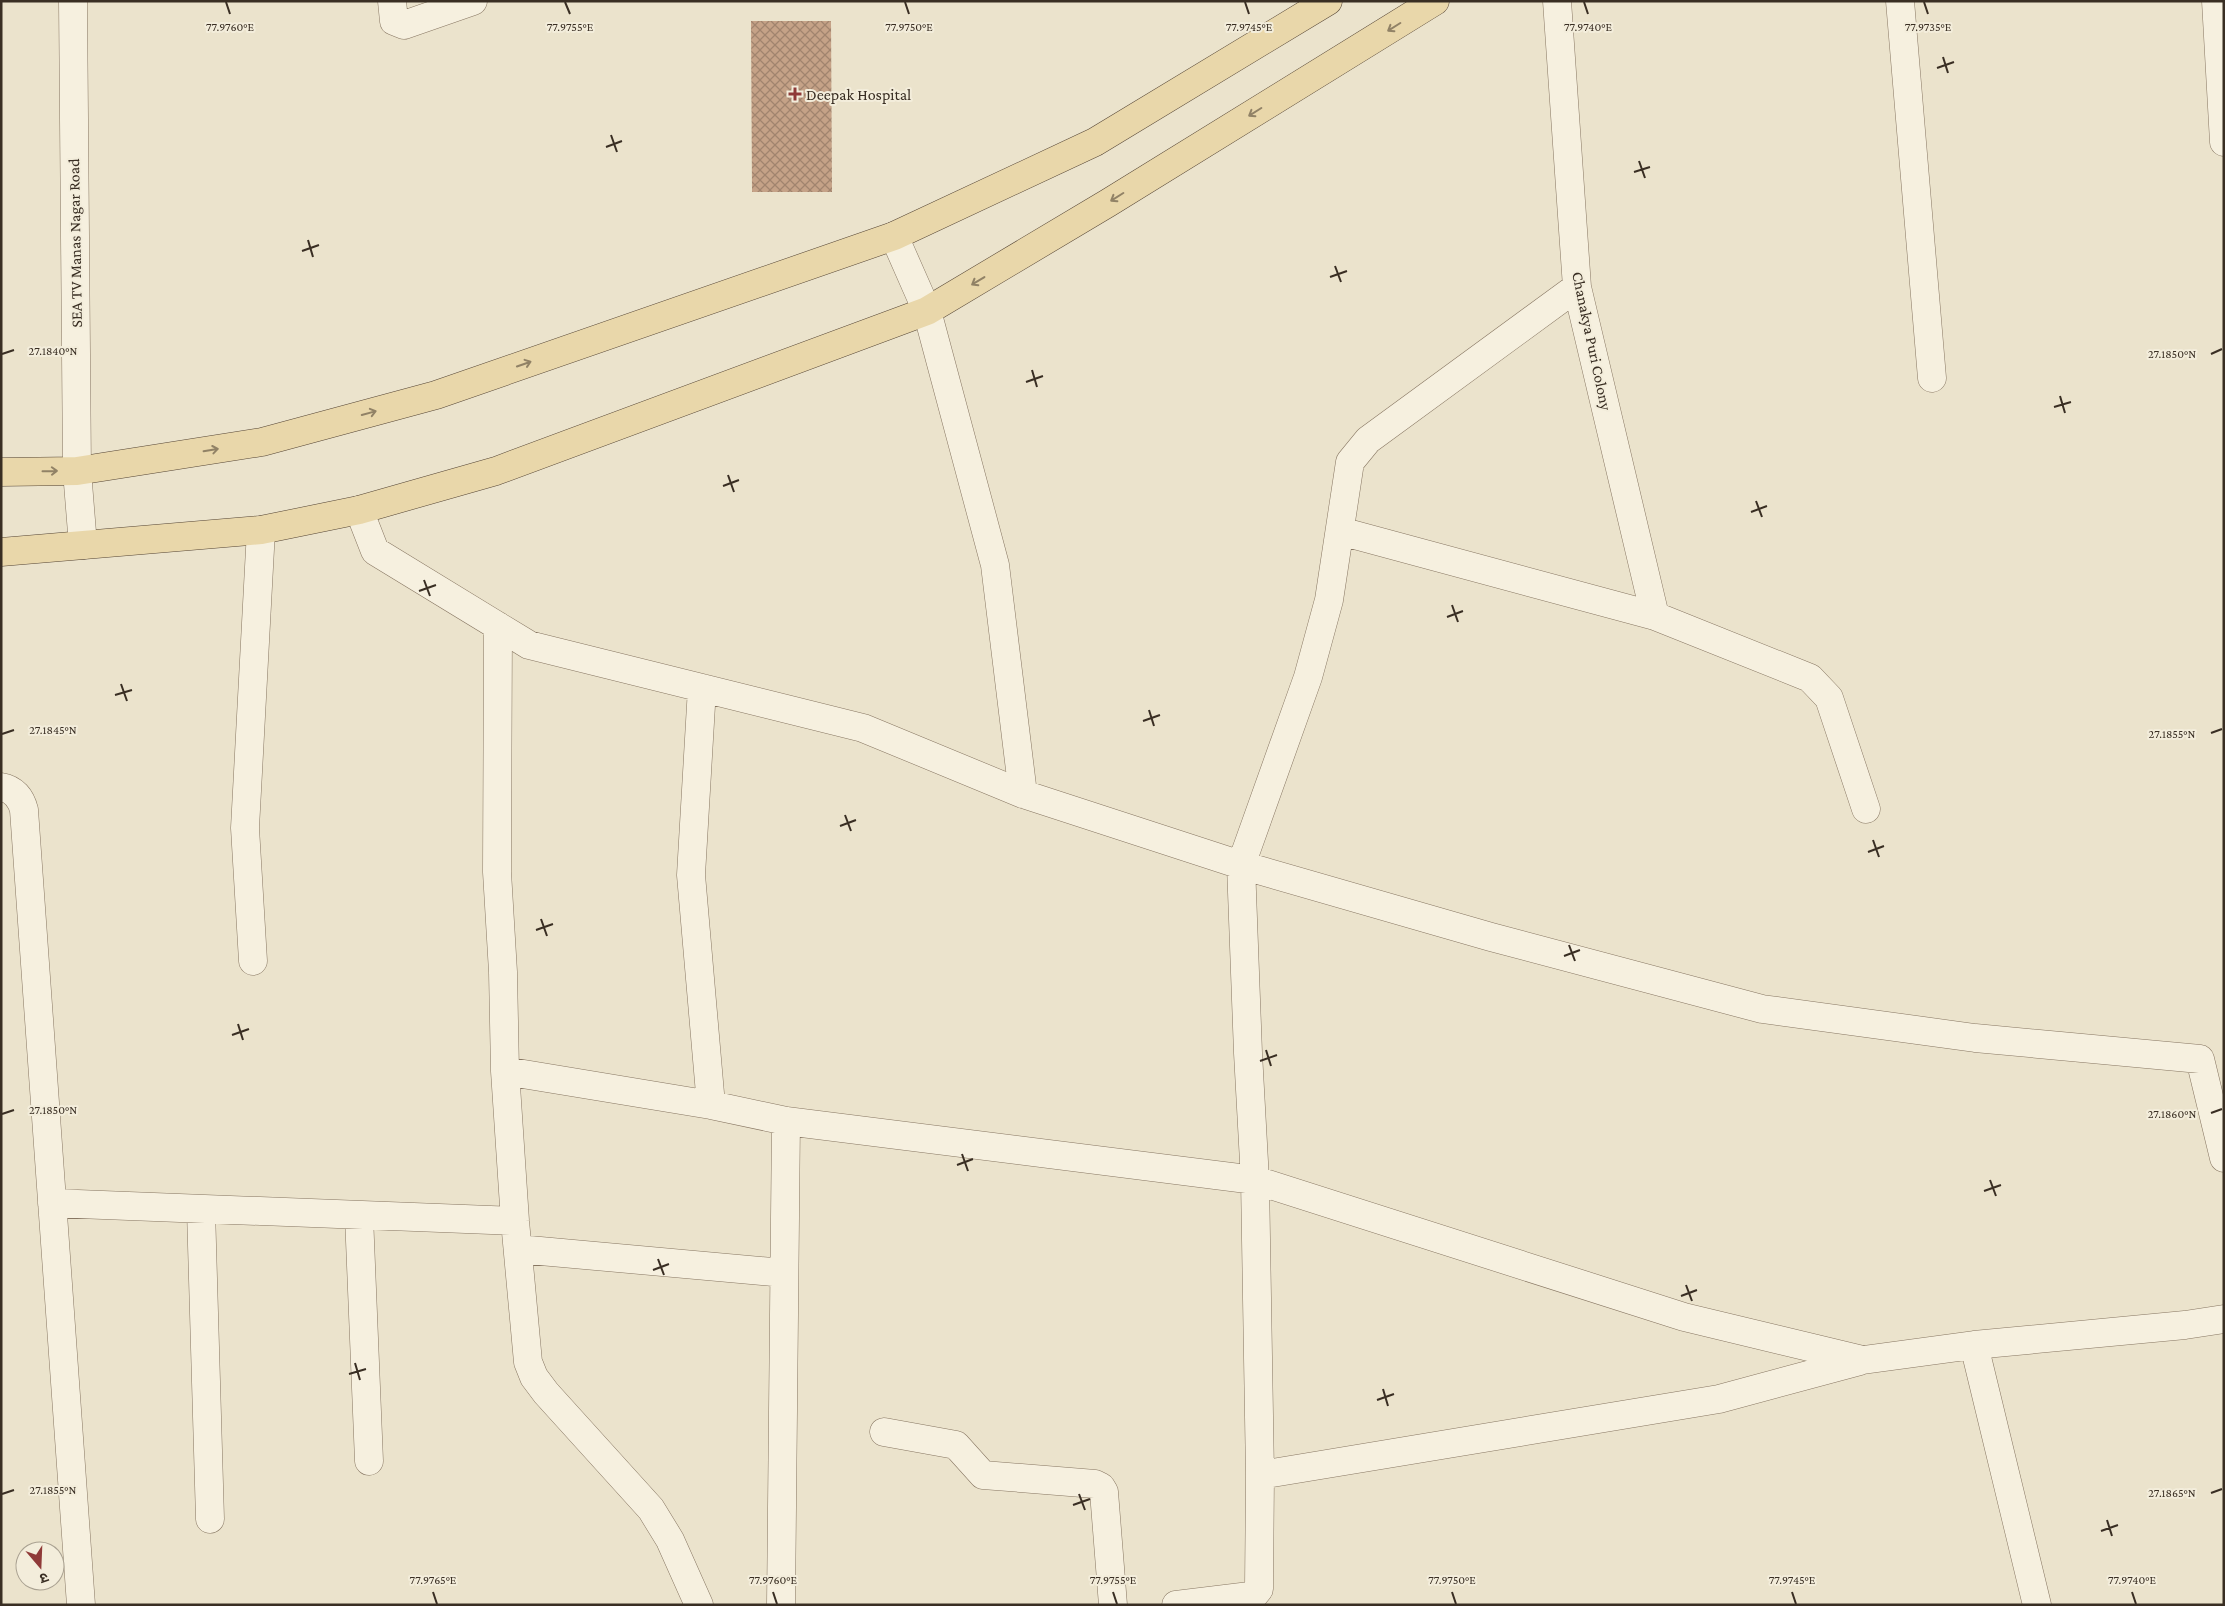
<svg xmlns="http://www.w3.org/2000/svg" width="2225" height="1606" viewBox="0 0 2225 1606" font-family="'Crimson Pro','Noto Sans Devanagari',serif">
<defs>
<pattern id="building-cross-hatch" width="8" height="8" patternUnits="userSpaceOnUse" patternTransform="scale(1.25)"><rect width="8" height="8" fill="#c5a287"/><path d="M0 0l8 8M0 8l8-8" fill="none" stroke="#a1846e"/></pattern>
</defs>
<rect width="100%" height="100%" fill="#ebe3cc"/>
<path fill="url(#building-cross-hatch)" d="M751 21H831L832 192H752Z"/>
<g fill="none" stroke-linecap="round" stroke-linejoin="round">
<g stroke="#877662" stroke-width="29">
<path id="minor" d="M73 1 77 471 83 545
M392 1 394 21 404 25 473 1
M1557 1 1577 287 1655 616
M1900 1 1932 378
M2216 1 2224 142
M894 236 927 311 995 565 1023 794
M1577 287 1368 440 1350 462 1329 600 1308 677 1241 865 1248 1053 1255 1180 1684 1317 1863 1360 1974 1345 2185 1325 2224 1319
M359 510 375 551 529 645 863 728 1023 794 1241 865 1491 937 1762 1009 1975 1038 2200 1059 2224 1158
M1340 531 1655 616 1810 678 1829 698 1866 809
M498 626 497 872 503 972 505 1071 515 1221 528 1362 534 1377 546 1393 651 1509 670 1540 699 1605
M702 688 691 875 711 1105
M1 787C14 789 21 798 24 810L81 1605
M253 961 245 828 261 530
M505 1071 711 1105 786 1121 1255 1180 1260 1475 1259 1589 1255 1594 1250 1596 1176 1605
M52 1203 515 1221
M201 1210 210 1519
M359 1216 369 1461
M518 1249 784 1273
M1974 1345 2037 1605
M884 1432 956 1445 983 1475 1095 1484 1101 1487 1104 1492 1113 1605
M1260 1475 1719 1399 1860 1361
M781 1605 786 1121"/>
</g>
<g stroke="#554535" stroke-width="29">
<path id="major" d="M1 472 77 471 262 442 436 395 894 236 1095 142 1328 1
M1 552 261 530 359 510 496 471 927 311 1108 203 1435 1"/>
</g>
<use href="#minor" stroke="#f6f0df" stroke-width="28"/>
<use href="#major" stroke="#e9d7aa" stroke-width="28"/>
</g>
<defs><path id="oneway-shaft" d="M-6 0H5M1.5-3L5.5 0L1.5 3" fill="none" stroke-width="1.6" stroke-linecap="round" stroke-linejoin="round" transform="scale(1.25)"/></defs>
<g stroke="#918266">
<use href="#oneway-shaft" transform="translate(1394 27) rotate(148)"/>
<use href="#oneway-shaft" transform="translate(1255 112) rotate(148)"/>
<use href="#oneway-shaft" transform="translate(1117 197) rotate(148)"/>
<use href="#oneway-shaft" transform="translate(978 281) rotate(149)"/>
<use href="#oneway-shaft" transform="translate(524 364) rotate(-19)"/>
<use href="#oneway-shaft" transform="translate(369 413) rotate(-15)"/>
<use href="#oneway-shaft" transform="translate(211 450) rotate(-9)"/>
<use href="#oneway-shaft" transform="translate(50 471) rotate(-1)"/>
</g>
<path fill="none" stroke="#392e23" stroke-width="2" d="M226 2 230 14M565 2 570 14M905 2 909 14M1245 2 1249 14M1584 2 1588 14M1924 2 1928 14M1943 57 1948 73M1937 68 1954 62M611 135 617 152M606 147 622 141M1639 161 1645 178M1634 172 1650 167M308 240 313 257M302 251 319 245M1335 266 1341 282M1330 277 1347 271M2 354 14 350M2211 354 2222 349M1032 370 1037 387M1026 382 1043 376M2060 396 2065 413M2054 407 2071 402M728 475 734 492M723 486 739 480M1756 501 1762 517M1751 512 1767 506M424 580 430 596M419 591 436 585M1452 605 1458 622M1447 617 1463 611M121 684 127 701M115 695 132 690M1149 710 1154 726M1143 721 1160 715M2211 733 2222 729M2 734 14 730M845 815 851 831M840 826 856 820M1873 840 1879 857M1868 852 1884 846M541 919 547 936M536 930 553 924M1569 945 1575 961M1564 956 1580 950M238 1024 243 1040M232 1035 249 1029M1266 1050 1271 1066M1260 1061 1277 1055M2211 1113 2222 1109M2 1114 14 1110M962 1154 968 1171M957 1165 973 1159M1990 1180 1996 1196M1984 1191 2001 1185M658 1259 664 1275M653 1270 669 1264M1686 1285 1692 1301M1681 1296 1697 1290M355 1363 360 1380M349 1374 366 1369M1383 1389 1388 1406M1377 1400 1394 1394M2211 1493 2222 1489M2 1494 14 1490M1079 1494 1085 1510M1073 1505 1090 1499M2107 1520 2112 1536M2101 1531 2118 1525M433 1592 437 1604M773 1592 777 1604M1113 1592 1117 1604M1452 1592 1456 1604M1792 1592 1796 1604M2132 1592 2136 1604"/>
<path fill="#8f3a38" stroke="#f3eddb" stroke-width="2" d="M792.5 86.5h5v5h5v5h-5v5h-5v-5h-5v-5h5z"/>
<g text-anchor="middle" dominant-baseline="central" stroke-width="4" stroke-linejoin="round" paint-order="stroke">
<g font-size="16" fill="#392e23" stroke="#f3eddb" text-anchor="start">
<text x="806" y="94">Deepak Hospital</text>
</g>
<g font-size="16" fill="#392e23" stroke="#f3eddb">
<text transform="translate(75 243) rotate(-91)">SEA TV Manas Nagar Road</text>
<text transform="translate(1592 341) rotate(78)">Chanakya Puri Colony</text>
</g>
</g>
<g font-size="12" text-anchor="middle" fill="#392e23" stroke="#f3eddb" stroke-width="4" stroke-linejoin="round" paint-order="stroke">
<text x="1928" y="31">77.9735°E</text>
<text x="230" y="31">77.9760°E</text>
<text x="570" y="31">77.9755°E</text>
<text x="909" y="31">77.9750°E</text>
<text x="1249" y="31">77.9745°E</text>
<text x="1588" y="31">77.9740°E</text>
<text x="53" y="355">27.1840°N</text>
<text x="2172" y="358">27.1850°N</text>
<text x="53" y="734">27.1845°N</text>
<text x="2172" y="738">27.1855°N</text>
<text x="53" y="1114">27.1850°N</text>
<text x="2172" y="1118">27.1860°N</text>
<text x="53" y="1494">27.1855°N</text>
<text x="2172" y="1497">27.1865°N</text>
<text x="433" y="1584">77.9765°E</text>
<text x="773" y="1584">77.9760°E</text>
<text x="1113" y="1584">77.9755°E</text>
<text x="1452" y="1584">77.9750°E</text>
<text x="1792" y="1584">77.9745°E</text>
<text x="2132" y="1584">77.9740°E</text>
</g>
<rect width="2225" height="1606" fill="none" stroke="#392e23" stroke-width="5"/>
<g transform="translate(40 1566) rotate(161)"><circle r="24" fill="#f3eddb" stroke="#a9a191"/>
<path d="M0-4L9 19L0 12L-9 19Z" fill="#8f3a38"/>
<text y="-8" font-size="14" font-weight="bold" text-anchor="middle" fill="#392e23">उ</text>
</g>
</svg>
